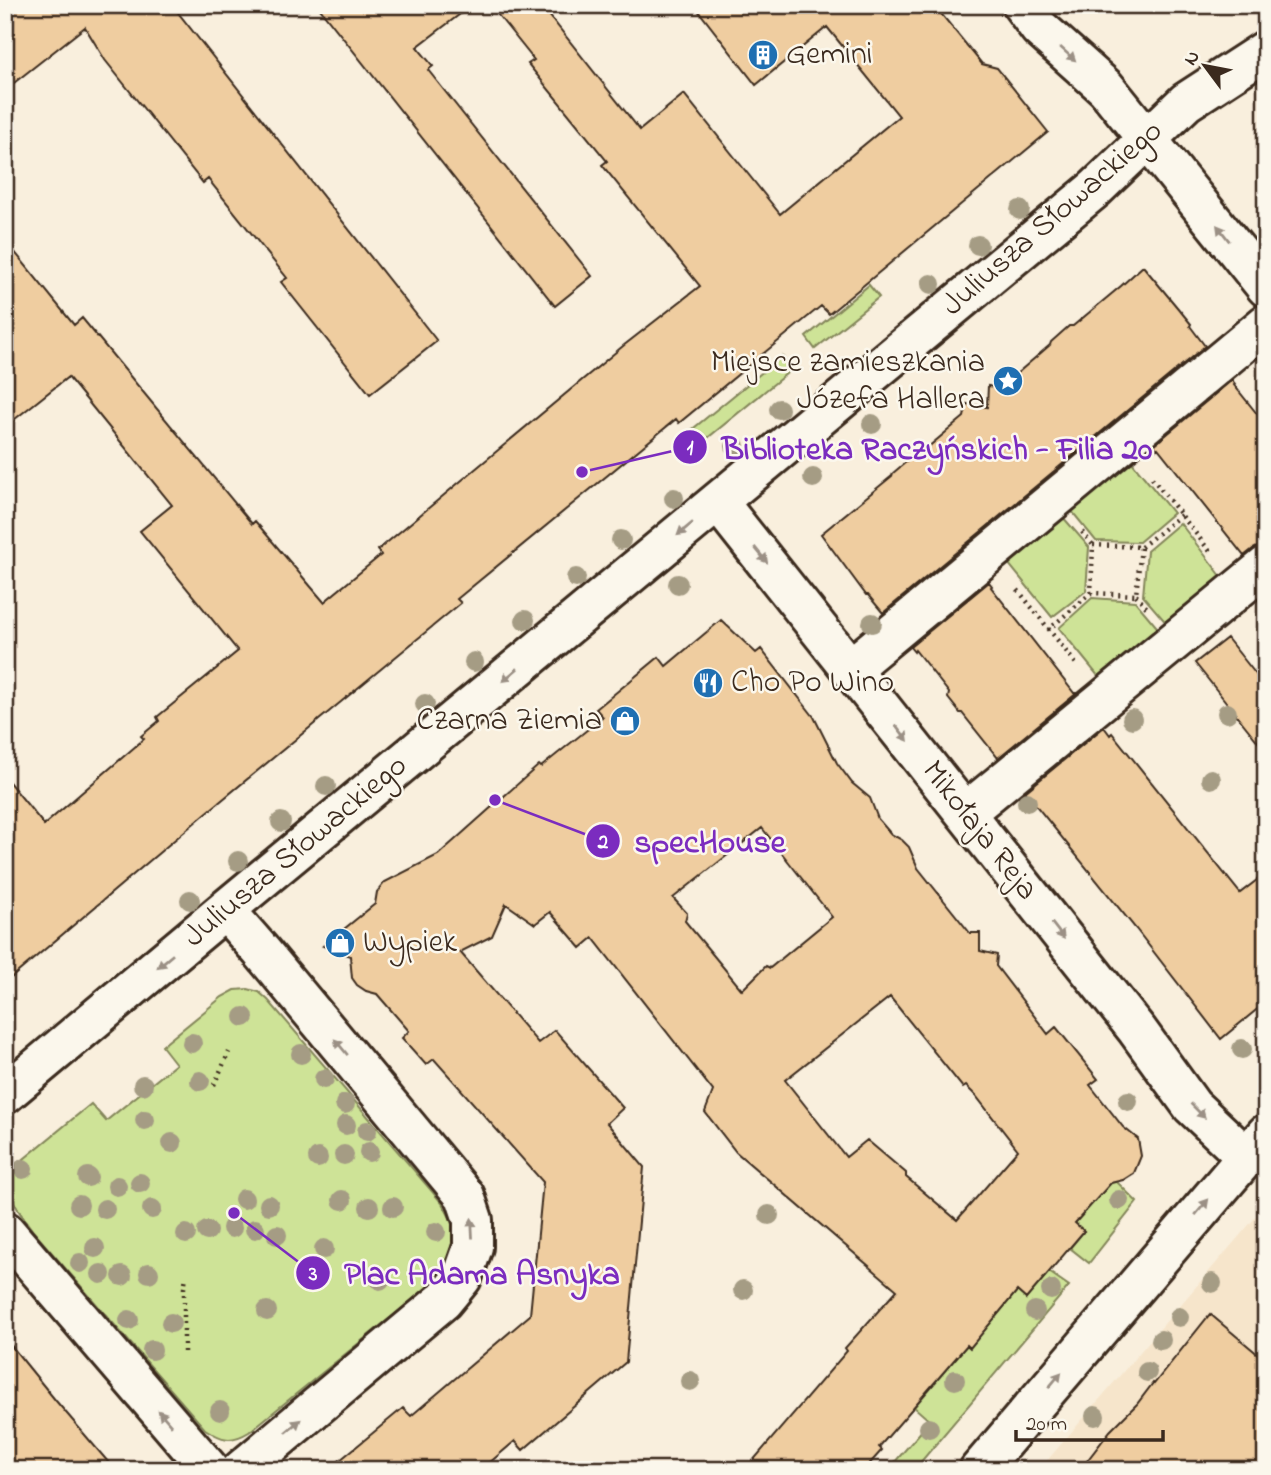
<svg xmlns="http://www.w3.org/2000/svg" width="1271" height="1475" viewBox="0 0 1271 1475" font-family="'Indie Flower',sans-serif">
<rect width="100%" height="100%" fill="#f9efdd"/>
<filter id="ink" filterUnits="userSpaceOnUse"><feTurbulence type="fractalNoise" baseFrequency=".0143" numOctaves="2"/><feDisplacementMap in="SourceGraphic" scale="14" xChannelSelector="R" yChannelSelector="G"/><feConvolveMatrix kernelMatrix="1 2 1 2 8 2 1 2 1" color-interpolation-filters="sRGB"/></filter>
<g filter="url(#ink)">
<path fill="#f6e5cb" d="M1266 1205V1470H1039Z"/>
<path fill="#cee397" stroke="#84865a" stroke-width="2" d="M869 285 879 297 815 349 806 337Z
M782 356 792 369 688 454 678 441Z
M1123 460 1132 462 1173 513 1139 542 1096 541 1070 509Z
M1062 516 1089 547 1086 591 1052 617 1004 558Z
M1180 523 1225 581 1169 626 1143 596 1147 551Z
M1092 598 1135 601 1161 632 1103 682 1059 628Z
M248 989 259 992 268 1000 442 1203C445 1209 451 1217 452 1224 456 1248 445 1266 432 1284L249 1432C231 1443 222 1440 205 1429L33 1231C16 1207 0 1191 19 1163L91 1104 106 1121 176 1064 162 1046 222 997 235 990Z
M1116 1181 1137 1202 1089 1263 1070 1248 1084 1231 1075 1223 1110 1183Z
M1049 1272 1069 1286 914 1470H888L930 1421 914 1407 967 1345 970 1347 1017 1291 1026 1299Z"/>
<path fill="#efcda0" stroke="#3b2a1e" stroke-width="2" fill-rule="evenodd" d="M5 5H172L437 341 370 394 281 282 287 278 208 179 203 183 105 60 85 27 5 90Z
M317 5H472L417 47 433 66 428 70 592 276 555 306Z
M490 5H541L640 130 684 94 780 214 899 116 827 27 756 85 694 5H934L982 64 997 68 1048 132 829 314 821 306 679 423 676 419 457 599 461 603 205 814 5 983V777L44 825 144 739 141 736 159 721 157 717 238 651 140 531 172 505 68 377 5 427V240L74 325 82 318 252 524 255 521 324 602 381 555 378 550 623 346 700 286 602 165 607 161 528 64 534 60Z
M1143 266 1191 324 1190 326 1205 346 883 613 868 595H866L821 534 892 476 893 473 912 457 915 458 964 417 967 404 987 407 988 386 1000 388 1050 345 1051 342 1069 326H1073L1121 286Z
M1232 380 1235 384 1234 385 1266 425V545L1253 549 1244 556 1158 448 1157 449 1154 445Z
M989 582 992 586 991 587 1074 693H1077L998 758 962 713H960L948 698 949 693 915 650 914 652 910 647Z
M721 620 756 653 761 649 814 717 837 763 852 783 870 798 878 819 891 834 902 840 909 847 918 868 970 933H980V951L997 955 996 966 1048 1034 1056 1027 1098 1079 1090 1085 1123 1127 1138 1139 1141 1156 1134 1173 1123 1180 1111 1183 1075 1223 1084 1231 1026 1299 1017 1291 970 1348 967 1345 879 1447 882 1450 864 1470H745L847 1351 845 1348 897 1290 736 1152 705 1112 713 1091 593 938 581 948 550 912 535 924 506 904 492 936 460 952 538 1043 555 1030 623 1108 607 1123 644 1167 626 1362 523 1450 515 1441 481 1470H328L403 1408 411 1416 530 1315 543 1182 434 1059 426 1065 402 1038 409 1031 377 994 366 991 357 985 352 978 350 956 323 946 375 904 377 892 385 882 438 855 539 765 541 767 603 717 596 709 659 657 666 666ZM762 828 832 917 770 968 766 966 742 990 685 921 687 913 673 898ZM890 997 963 1088 966 1086 976 1096 1018 1150 957 1220 906 1177V1173L867 1140 846 1157 785 1080Z
M1227 638 1266 687V752L1195 663Z
M1104 727 1110 735 1112 733 1240 893 1266 873V1002L1221 1039 1136 929 1025 792Z
M1210 1314 1266 1361V1470H1080L1110 1431 1137 1404 1153 1383 1154 1384Z
M5 1338 56 1401 115 1470H5Z"/>
<g fill="none" stroke-linecap="round" stroke-linejoin="round">
<g stroke="#3b2a1e" stroke-width="44">
<path id="minor" d="M1022 5 1039 28 1106 88 1266 287
M718 502 1137 1030 1192 1106 1245 1156
M851 668 1266 324
M965 813 1266 566
M225 910 261 951 465 1196 473 1220V1247L462 1278 443 1301 241 1470
M5 1094 225 910 1095 189 1186 102 1266 50
M5 1231 210 1470
M979 1470 1266 1134"/>
</g>
<path stroke="#3b2a1e" stroke-width="4.5" stroke-dasharray="2 5" stroke-linecap="butt" d="M1152 478 1212 554
M1082 532 1093 545
M1141 547 1181 515
M1018 590 1077 665
M1136 595 1147 608
M1048 630 1091 593 1136 595 1141 547 1093 545 1091 593
M214 1085 229 1052
M184 1352V1288L186 1277"/>
<use href="#minor" stroke="#fbf7ec" stroke-width="38"/>
</g>
<g fill="#a59c84">
<circle cx="1020" cy="210" r="10"/>
<circle cx="978" cy="245" r="10"/>
<circle cx="931" cy="284" r="10"/>
<circle cx="779" cy="409" r="10"/>
<circle cx="872" cy="424" r="10"/>
<circle cx="735" cy="446" r="10"/>
<circle cx="813" cy="478" r="10"/>
<circle cx="674" cy="498" r="10"/>
<circle cx="621" cy="540" r="10"/>
<circle cx="576" cy="578" r="10"/>
<circle cx="678" cy="584" r="10"/>
<circle cx="525" cy="620" r="10"/>
<circle cx="872" cy="623" r="10"/>
<circle cx="474" cy="662" r="10"/>
<circle cx="425" cy="704" r="10"/>
<circle cx="1227" cy="713" r="10"/>
<circle cx="1132" cy="719" r="10"/>
<circle cx="1211" cy="779" r="10"/>
<circle cx="326" cy="786" r="10"/>
<circle cx="1027" cy="802" r="10"/>
<circle cx="281" cy="822" r="10"/>
<circle cx="238" cy="861" r="10"/>
<circle cx="190" cy="900" r="10"/>
<circle cx="244" cy="1017" r="10"/>
<circle cx="192" cy="1043" r="10"/>
<circle cx="1242" cy="1049" r="10"/>
<circle cx="301" cy="1054" r="10"/>
<circle cx="324" cy="1079" r="10"/>
<circle cx="200" cy="1081" r="10"/>
<circle cx="143" cy="1085" r="10"/>
<circle cx="1128" cy="1101" r="10"/>
<circle cx="345" cy="1104" r="10"/>
<circle cx="145" cy="1120" r="10"/>
<circle cx="346" cy="1125" r="10"/>
<circle cx="367" cy="1131" r="10"/>
<circle cx="172" cy="1143" r="10"/>
<circle cx="369" cy="1152" r="10"/>
<circle cx="344" cy="1155" r="10"/>
<circle cx="318" cy="1158" r="10"/>
<circle cx="23" cy="1169" r="10"/>
<circle cx="88" cy="1177" r="10"/>
<circle cx="140" cy="1183" r="10"/>
<circle cx="117" cy="1186" r="10"/>
<circle cx="244" cy="1199" r="10"/>
<circle cx="342" cy="1200" r="10"/>
<circle cx="1119" cy="1200" r="10"/>
<circle cx="79" cy="1205" r="10"/>
<circle cx="269" cy="1205" r="10"/>
<circle cx="369" cy="1207" r="10"/>
<circle cx="393" cy="1207" r="10"/>
<circle cx="105" cy="1209" r="10"/>
<circle cx="152" cy="1209" r="10"/>
<circle cx="769" cy="1215" r="10"/>
<circle cx="232" cy="1228" r="10"/>
<circle cx="255" cy="1229" r="10"/>
<circle cx="207" cy="1231" r="10"/>
<circle cx="436" cy="1232" r="10"/>
<circle cx="186" cy="1234" r="10"/>
<circle cx="277" cy="1235" r="10"/>
<circle cx="95" cy="1248" r="10"/>
<circle cx="324" cy="1249" r="10"/>
<circle cx="80" cy="1263" r="10"/>
<circle cx="149" cy="1273" r="10"/>
<circle cx="101" cy="1274" r="10"/>
<circle cx="122" cy="1276" r="10"/>
<circle cx="380" cy="1280" r="10"/>
<circle cx="1212" cy="1283" r="10"/>
<circle cx="743" cy="1290" r="10"/>
<circle cx="1051" cy="1290" r="10"/>
<circle cx="267" cy="1311" r="10"/>
<circle cx="1035" cy="1311" r="10"/>
<circle cx="1179" cy="1317" r="10"/>
<circle cx="129" cy="1320" r="10"/>
<circle cx="171" cy="1323" r="10"/>
<circle cx="1161" cy="1340" r="10"/>
<circle cx="152" cy="1350" r="10"/>
<circle cx="1147" cy="1372" r="10"/>
<circle cx="955" cy="1380" r="10"/>
<circle cx="690" cy="1381" r="10"/>
<circle cx="220" cy="1411" r="10"/>
<circle cx="1095" cy="1416" r="10"/>
<circle cx="929" cy="1428" r="10"/>
</g>
<defs><path id="oneway-solid" d="M-6-.8H1V-3.2L6.5 0L1 3.2V.8H-6Z" transform="scale(1.75)"/></defs>
<g fill="#9b9085">
<use href="#oneway-solid" transform="translate(1068 54) rotate(42)"/>
<use href="#oneway-solid" transform="translate(1223 233) rotate(-128)"/>
<use href="#oneway-solid" transform="translate(685 529) rotate(140)"/>
<use href="#oneway-solid" transform="translate(761 555) rotate(51)"/>
<use href="#oneway-solid" transform="translate(510 675) rotate(140)"/>
<use href="#oneway-solid" transform="translate(902 733) rotate(52)"/>
<use href="#oneway-solid" transform="translate(1058 931) rotate(52)"/>
<use href="#oneway-solid" transform="translate(165 961) rotate(140)"/>
<use href="#oneway-solid" transform="translate(341 1047) rotate(-130)"/>
<use href="#oneway-solid" transform="translate(1198 1111) rotate(45)"/>
<use href="#oneway-solid" transform="translate(1202 1207) rotate(-50)"/>
<use href="#oneway-solid" transform="translate(472 1228) rotate(-93)"/>
<use href="#oneway-solid" transform="translate(1055 1380) rotate(-50)"/>
<use href="#oneway-solid" transform="translate(165 1418) rotate(-131)"/>
<use href="#oneway-solid" transform="translate(293 1426) rotate(-40)"/>
</g>
</g>
<defs>
<g id="building-disc" transform="scale(1.575)"><circle r="9.5" fill="#1f6fb2" stroke="#fbf7ec"/><path d="M-4-6H4V6H1V3H-1V6H-4ZM-2.5-4.3h1.7v1.8h-1.7ZM.8-4.3h1.7v1.8H.8ZM-2.5-1h1.7V.8h-1.7ZM.8-1h1.7V.8H.8Z" fill="#fff"/></g>
<g id="sight-disc" transform="scale(1.575)"><circle r="9.5" fill="#1f6fb2" stroke="#fbf7ec"/><path d="M0-6L1.8-2.2L6-1.7L2.9 1.2L3.7 5.4L0 3.3L-3.7 5.4L-2.9 1.2L-6-1.7L-1.8-2.2Z" fill="#fff"/></g>
<g id="restaurant-disc" transform="scale(1.575)"><circle r="9.5" fill="#1f6fb2" stroke="#fbf7ec"/><path d="M-5-6h1v4h1v-4h1v4h1v-4h1v5L-1.5 .5V6h-2V.5L-5-1ZM5-6V6H3V1.5H1.5Q1.5-4 5-6Z" fill="#fff"/></g>
<g id="shop-disc" transform="scale(1.575)"><circle r="9.5" fill="#1f6fb2" stroke="#fbf7ec"/><path d="M-5-2.5h2.3a2.7 3.5 0 0 1 5.4 0H5L5.5 6h-11ZM-1.5-2.5h3a1.5 2.3 0 0 0-3 0Z" fill="#fff"/></g>
</defs>
<g fill-rule="evenodd">
<use href="#building-disc" x="763" y="55"/>
<use href="#sight-disc" x="1008" y="381"/>
<use href="#restaurant-disc" x="708" y="683"/>
<use href="#shop-disc" x="625" y="721"/>
<use href="#shop-disc" x="340" y="943"/>
</g>
<g text-anchor="middle" dominant-baseline="central" stroke-width="5" stroke-linejoin="round" paint-order="stroke">
<g font-size="32" fill="#3b2a1e" stroke="#fbf7ec" text-anchor="start">
<text x="786" y="55">Gemini</text>
<text x="985" y="363" text-anchor="end">Miejsce zamieszkania<tspan x="985" dy="37">Józefa Hallera</tspan></text>
<text x="731" y="683">Cho Po Wino</text>
<text x="602" y="721" text-anchor="end">Czarna Ziemia</text>
<text x="363" y="943">Wypiek</text>
</g>
<g font-size="32" fill="#3b2a1e" stroke="#fbf7ec">
<text transform="translate(1053 219) rotate(-41)">Juliusza Słowackiego</text>
<text transform="translate(979 831) rotate(52)">Mikołaja Reja</text>
<text transform="translate(296 852) rotate(-40)">Juliusza Słowackiego</text>
</g>
</g>
<path fill="none" stroke="#7b2cbf" stroke-width="2.5" d="M582 472L690 447M495 800L603 841M234 1213L313 1273"/>
<g fill="#7b2cbf" stroke="#fbf7ec" stroke-width="2.5">
<circle cx="582" cy="472" r="7"/>
<circle cx="495" cy="800" r="7"/>
<circle cx="234" cy="1213" r="7"/>
<circle cx="690" cy="447" r="18"/>
<circle cx="603" cy="841" r="18"/>
<circle cx="313" cy="1273" r="18"/>
</g>
<g font-size="21" text-anchor="middle" font-weight="bold" fill="#fff">
<text x="690" y="454">1</text>
<text x="603" y="848">2</text>
<text x="313" y="1280">3</text>
</g>
<g font-size="33" text-anchor="middle" font-weight="bold" fill="#7b2cbf" stroke="#fbf7ec" stroke-width="5" stroke-linejoin="round" paint-order="stroke">
<text x="937" y="459">Biblioteka Raczyńskich - Filia 20</text>
<text x="710" y="852">specHouse</text>
<text x="482" y="1284">Plac Adama Asnyka</text>
</g>
<rect width="1271" height="1475" fill="none" stroke="#fbf7ec" stroke-width="28"/>
<rect x="14" y="14" width="1243" height="1447" fill="none" stroke="#3b2a1e" stroke-width="2.5" filter="url(#ink)"/>
<g transform="translate(1205 66) rotate(302)" stroke="#fbf7ec" stroke-width="5" paint-order="stroke">
<path d="M0-5L12 26L0 18L-12 26Z" fill="#3b2a1e"/>
<text y="-10" font-size="19" font-weight="bold" text-anchor="middle" fill="#3b2a1e">N</text>
</g>
<path d="M1016 1430v10h147v-10" fill="none" stroke="#3b2a1e" stroke-width="3.5"/>
<text x="1026" y="1430" font-size="21" fill="#3b2a1e" stroke="#fbf7ec" stroke-width="5" paint-order="stroke">20 m</text>
</svg>
